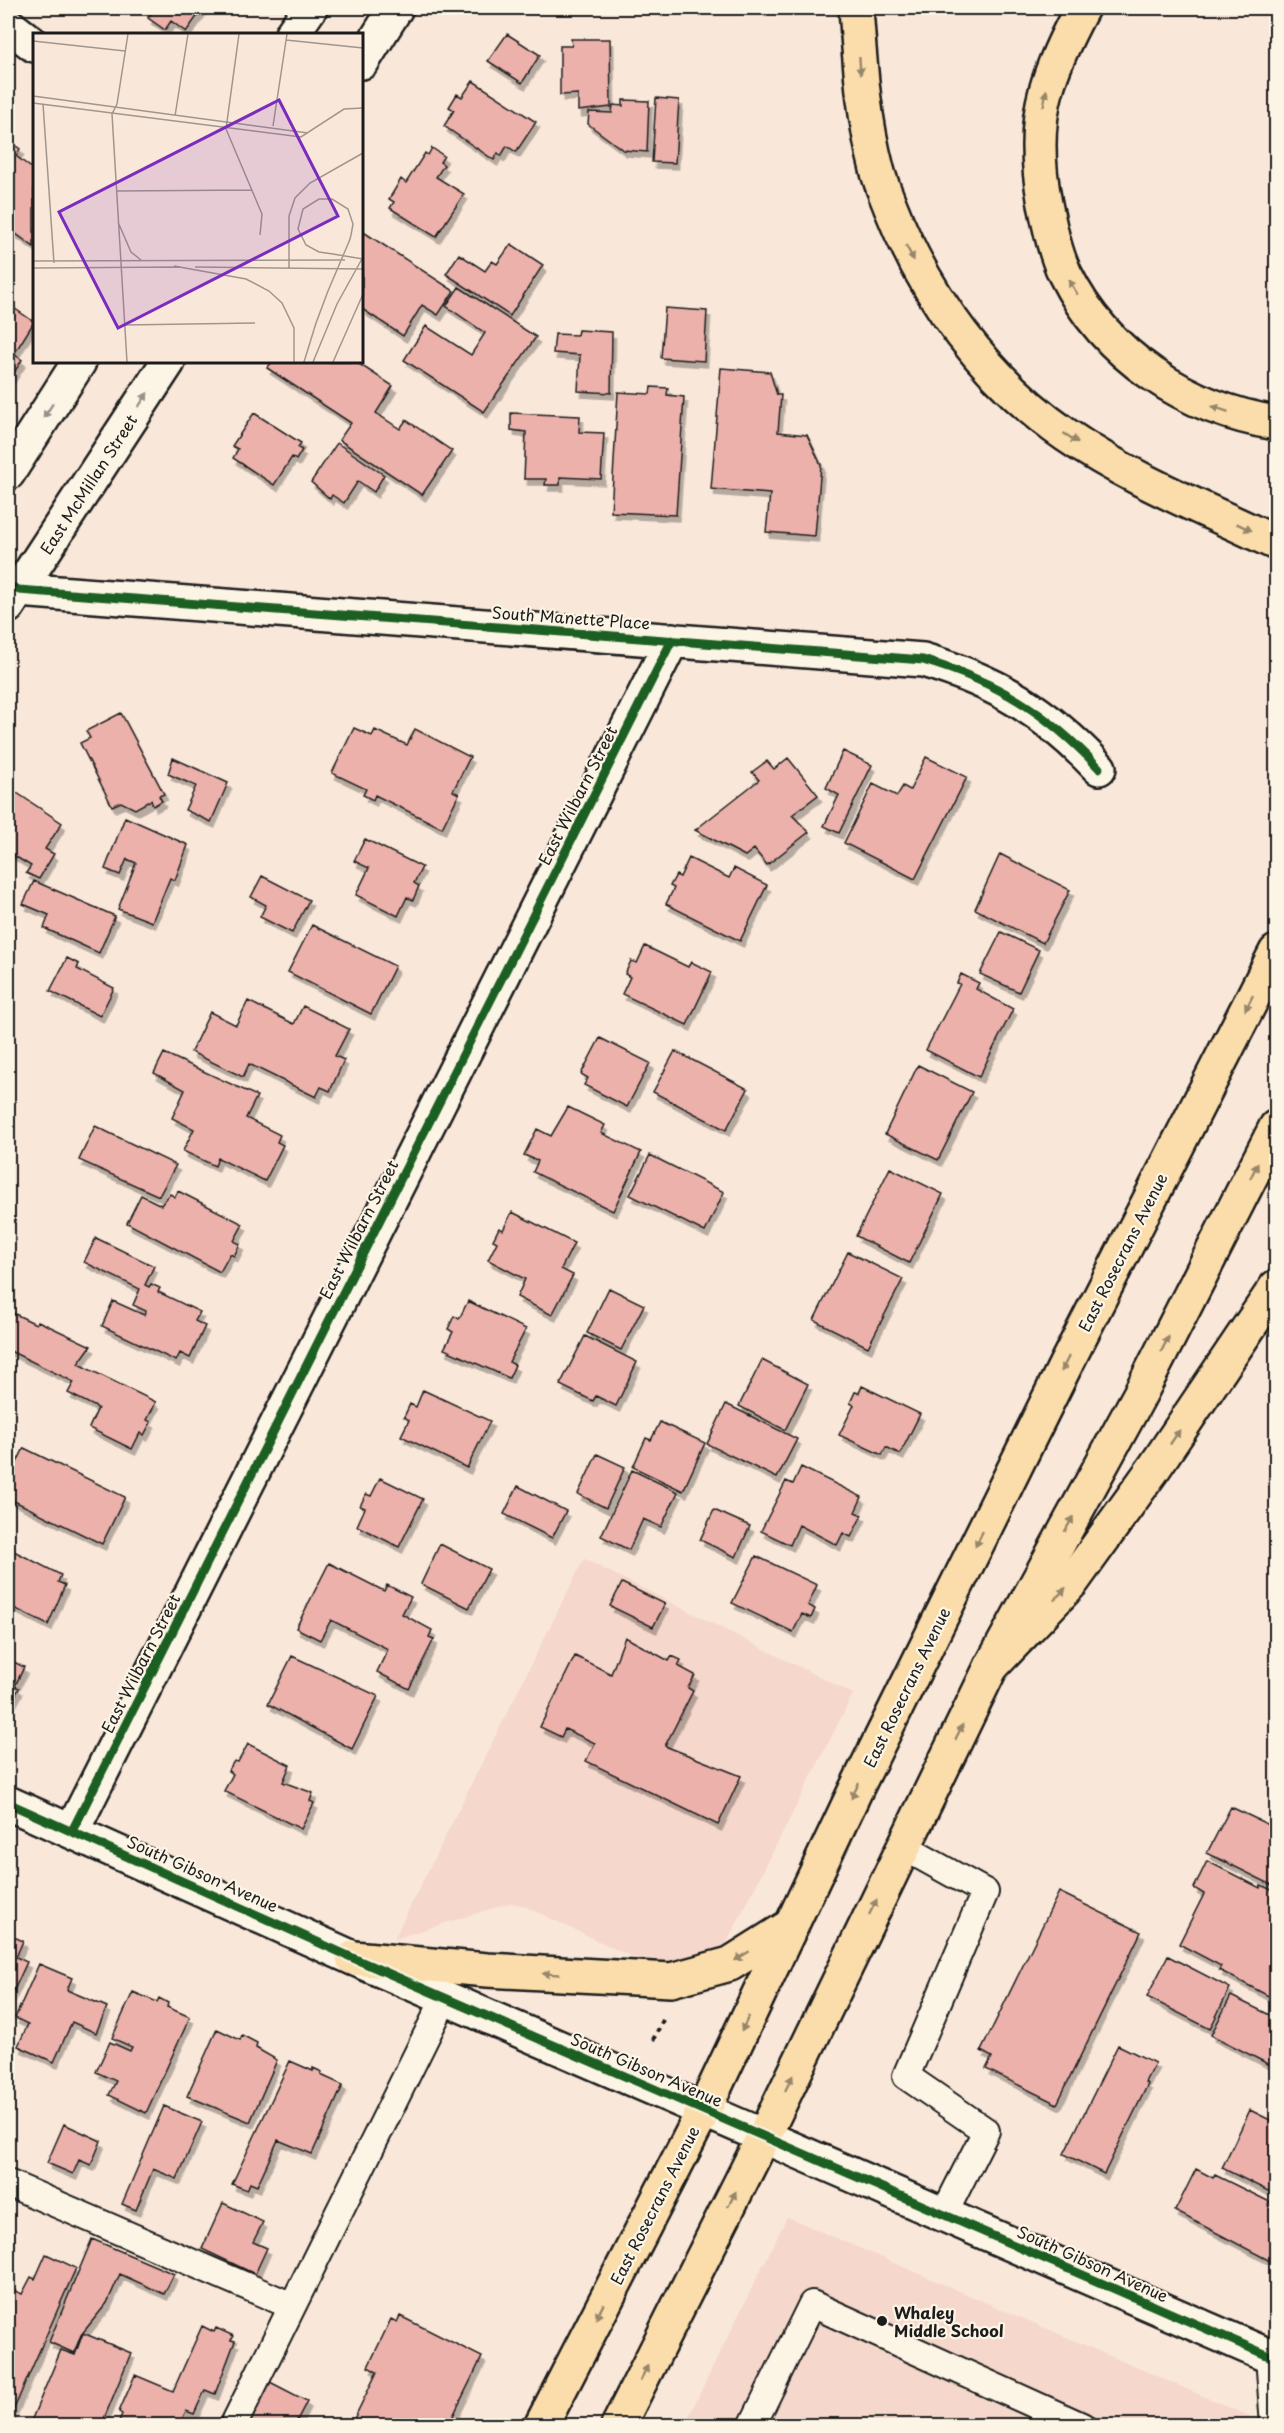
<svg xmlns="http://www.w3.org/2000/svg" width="1284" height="2433" viewBox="0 0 1284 2433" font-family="'Playpen Sans',sans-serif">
<defs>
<filter id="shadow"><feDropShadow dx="3.5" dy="6" stdDeviation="0" flood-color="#0004"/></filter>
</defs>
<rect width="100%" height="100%" fill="#f9e7d9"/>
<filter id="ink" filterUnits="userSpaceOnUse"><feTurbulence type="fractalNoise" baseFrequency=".0167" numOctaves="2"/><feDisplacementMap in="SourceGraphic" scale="12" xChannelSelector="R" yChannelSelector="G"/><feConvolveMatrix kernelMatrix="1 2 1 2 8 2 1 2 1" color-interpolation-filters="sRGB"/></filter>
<g filter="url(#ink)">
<path fill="#f5d7cb" d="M584 1559 853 1694 726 1944 715 1956 654 1967 522 1905 509 1903 394 1939Z
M787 2217 1270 2425 684 2426Z"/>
<path fill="#ecb1ab" stroke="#1c1c1c" stroke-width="1.5" filter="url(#shadow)" d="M152 8H203L186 32 171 21 165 30 148 18 154 9Z
M507 34 540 55 522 83 488 61Z
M571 39H610L611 107 578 111V94L560 95V46H572Z
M473 81 536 122 516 152 507 146 501 156 498 153 494 160 444 126 454 110 449 107 457 94 462 97Z
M656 98 679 100 675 163 652 162Z
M623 100 649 101 647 152 623 150 588 124 589 112 612 113 613 105 623 106Z
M8 140 20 149 16 156 34 170V247L8 228Z
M432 148 444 156 440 162 444 165 436 177 464 194 436 237 390 208 394 202 389 199 401 179 406 183 425 153 428 155Z
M362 231 454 291 438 315 422 305 403 336 362 309Z
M511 244 543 265 510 316 446 274 459 254 485 271 492 261 497 264Z
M459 287 536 337 484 412 404 360 426 326 471 355 485 333 446 306Z
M8 304 34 322 14 354 22 360 8 382Z
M665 308 707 311 704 361 661 358Z
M578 330 612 332 611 393 578 391 580 355 553 353 555 334 577 335Z
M272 362H356L393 386 376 413 400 429 406 420 452 451 422 495 339 440 351 423 267 368Z
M721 368 770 372 777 395H781L778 432 807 435 821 465 815 536 766 532 770 494 711 489Z
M651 387 668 388 667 395 684 397 676 515 611 512 618 392 650 394Z
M254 413 301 443 298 448 302 450 296 460 292 457 274 485 233 458 238 449 232 446Z
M511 413 580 416 579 432 604 433 601 479 560 477V485H545L546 479H524L526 432 511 430Z
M337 443 384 475 374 492 358 481 344 503 332 495 330 499 311 482Z
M121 713 164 794 159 796 162 801 153 806 151 800 135 809 121 802 112 806 80 743 90 738 86 731Z
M354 728 372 736 375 730 407 745 415 729 470 757 453 791 459 794 442 828 375 795 373 800 363 795 366 789 332 773Z
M843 751 872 765 839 833 824 826 839 795 826 788Z
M926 757 967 777 915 879 844 843 873 784 897 796 903 786 910 790Z
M173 758 228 783 211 822 185 810 196 786 168 774Z
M788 758 818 795 792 815 809 832 767 865 754 849 745 856 695 830 759 780 752 772 767 761 774 769Z
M8 787 62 823 45 849 54 854 39 879 26 873 31 866 8 852Z
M125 817 188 845 175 880 170 878 152 922 118 909 136 863 127 859 120 875 105 869Z
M365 839 422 867 414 883 419 886 413 900 407 897 398 916 356 895 369 868 354 861Z
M1000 854 1070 890 1043 943 975 909Z
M689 858 729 878 734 868 767 885 740 941 666 904 674 888 670 886 676 875 680 877Z
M262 876 309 900 292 933 260 917 266 905 251 897Z
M34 881 115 916 99 953 44 928 49 915 23 904Z
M312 925 395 966 371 1014 288 972Z
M1001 932 1039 950 1019 992 980 974Z
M645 946 688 967 691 962 712 972 687 1025 622 994 630 977 625 974 631 961 637 963Z
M67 958 79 964 77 969 114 988 100 1016 50 991Z
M961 974 979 983 976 989 1013 1009 979 1077 926 1050 960 984 957 983Z
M248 1001 294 1024 303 1006 349 1029 335 1056 344 1060 330 1091 321 1087 316 1097 249 1064 243 1077 191 1052 210 1012 236 1025Z
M600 1038 650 1063 627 1107 584 1085 588 1078 581 1074Z
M675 1051 748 1089 726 1130 653 1092Z
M164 1053 257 1096 246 1118 280 1135 277 1142 283 1145 265 1181 218 1158 215 1166 183 1151 194 1129 172 1118 185 1090 154 1073Z
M918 1065 972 1092 938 1160 885 1134Z
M568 1107 605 1125 601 1133 641 1152 613 1211 533 1172 538 1161 524 1155 537 1129 551 1136Z
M95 1126 176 1165 159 1196 79 1160Z
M650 1155 724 1192 705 1232 630 1195Z
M890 1168 943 1194 909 1263 856 1236Z
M178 1191 243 1224 234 1241 240 1244 234 1256 230 1254 220 1272 127 1223 141 1195 161 1205 170 1194 175 1197Z
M512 1212 574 1243 561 1269 573 1275 552 1315 517 1297 525 1279 488 1260 497 1242 493 1240 499 1228 503 1230Z
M96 1238 154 1266 145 1285 149 1287 151 1284 160 1288 158 1292 200 1312 195 1321 205 1326 190 1358 180 1353 176 1361 102 1326 113 1301 144 1315 146 1311 133 1305 140 1289 84 1262Z
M848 1252 903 1279 868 1347 814 1320Z
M609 1288 644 1305 621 1350 587 1333Z
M468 1301 526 1329 509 1362 515 1365 509 1378 444 1349 453 1332 448 1329 454 1316 459 1319Z
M13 1313 36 1324 38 1321 91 1346 78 1364 156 1402 147 1420 151 1422 144 1435 140 1433 132 1449 89 1428 98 1408 68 1393 74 1382 8 1350V1325Z
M585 1336 637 1362 616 1406 596 1396 593 1401 560 1385Z
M762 1360 808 1384 785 1430 739 1406Z
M862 1386 920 1414 900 1454 886 1447 882 1455 839 1435 854 1405 850 1403 855 1392 859 1393Z
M423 1390 490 1421 467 1468 401 1436 409 1420 404 1417 410 1404 416 1407Z
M726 1404 797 1439 777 1478 707 1444Z
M660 1422 705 1443 683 1491 633 1467 646 1438 651 1440Z
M24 1448 125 1497 102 1544 8 1498V1481Z
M597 1454 625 1467 606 1508 578 1494Z
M801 1467 862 1497 855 1512 862 1515 851 1537 843 1533 837 1545 799 1525 790 1545 761 1531 786 1481 793 1484Z
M632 1470 678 1492 661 1527 643 1519 629 1550 601 1536Z
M380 1478 423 1499 399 1547 357 1526 365 1508 360 1506 366 1494 371 1496Z
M518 1486 566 1511 552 1538 504 1514Z
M714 1510 750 1526 736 1557 700 1540Z
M440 1544 489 1569 469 1608 421 1584Z
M8 1548 61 1575 58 1582 65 1585 48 1625 8 1605Z
M756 1556 817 1585 808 1605 815 1609 811 1618 802 1614 793 1632 732 1603Z
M329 1563 384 1591 387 1585 411 1597 402 1614 432 1630 429 1637 434 1639 409 1689 377 1672 388 1649 331 1620 320 1640 296 1628Z
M622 1583 665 1604 653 1627 610 1606Z
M625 1637 669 1661 672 1656 681 1660 678 1666 695 1675 688 1688 693 1691 665 1746 741 1776 718 1825 586 1761 595 1743 565 1729 561 1737 540 1727 575 1656 611 1674Z
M292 1656 378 1696 352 1749 268 1704Z
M8 1659 24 1667 15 1686 19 1688 13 1700 8 1699Z
M248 1744 290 1765 283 1782 313 1793 310 1801 314 1803 301 1829 224 1791 233 1774 228 1771 234 1761 238 1762Z
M1231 1807 1271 1826 1276 1816V1887L1207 1853Z
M1207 1861 1260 1888 1261 1885 1276 1892V2000L1219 1970 1221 1966 1179 1944 1204 1894 1194 1888Z
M1059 1892 1141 1932 1057 2104 986 2069 992 2057 981 2051Z
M8 1932V1934L23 1941 16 1957 27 1962 8 2003Z
M1168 1956 1230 1988 1210 2029 1147 1997Z
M39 1964 72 1978 67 1990 107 2007 96 2033 72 2022 54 2062 18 2046 28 2024 15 2018Z
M133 1992 157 2002 159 1998 168 2003 167 2007 190 2017 146 2113 109 2095 116 2081 96 2072 110 2042 130 2051 132 2047 112 2038Z
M1231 1996 1276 2018V2068L1211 2035Z
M217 2029 240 2040 242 2035 257 2043 256 2048 277 2060 250 2122 187 2096Z
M1118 2045 1155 2063 1145 2082 1148 2084 1104 2174 1064 2154Z
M290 2061 313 2071V2068L322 2072 321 2075 343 2085 312 2154 278 2140 257 2186 250 2183 247 2190 232 2184Z
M164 2106 202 2122 177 2179 153 2169 136 2210 122 2204Z
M1250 2110 1276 2123V2195L1222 2168Z
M64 2124 101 2141 91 2165 79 2160 73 2174 47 2163Z
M1196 2169 1213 2178 1215 2175 1276 2205V2249L1270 2261 1175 2211Z
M223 2203 263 2222 253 2242 267 2248 255 2274 202 2249Z
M92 2239 174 2274 164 2294 120 2274 107 2303 81 2335 74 2353 49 2342Z
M46 2254 76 2268 9 2420 8 2288 22 2294 31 2277 35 2279Z
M400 2316 482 2357 448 2426H368L354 2419 377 2372 368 2367 391 2319 397 2322Z
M202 2326 214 2332 216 2328 234 2336 231 2340 235 2341 215 2394 205 2390 194 2414 186 2411 179 2426H117L122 2414 119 2412 135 2375 173 2391Z
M83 2333 131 2353 101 2426H29L61 2350 75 2355Z
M268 2381 307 2401 294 2426H246Z"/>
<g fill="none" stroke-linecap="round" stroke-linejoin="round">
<g stroke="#1c1c1c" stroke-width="30">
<path id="lane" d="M902 1846 985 1892 906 2076 986 2131 944 2214
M8 2183 292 2306
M1269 2356 1274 2426
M233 2426 445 1998
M752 2426 812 2304 1082 2426"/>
</g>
<g stroke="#1c1c1c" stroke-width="38">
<path id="street" d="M8 25 34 45
M292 34 310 8
M362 62 396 8
M8 473 79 362
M8 585 19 590 923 660C998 682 1046 712 1099 768
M8 606 168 362
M72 1831 672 640"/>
</g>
<g stroke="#1c1c1c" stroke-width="38">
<path id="secondary" d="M8 1803 353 1958 1276 2359"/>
</g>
<g stroke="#1c1c1c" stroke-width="38">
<path id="primary" d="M353 1958 487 1970 671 1980 730 1964 792 1925
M541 2426 704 2110 856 1789 1067 1362 1276 952
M618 2426 764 2136 991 1667 1139 1396 1276 1127"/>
</g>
<g stroke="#1c1c1c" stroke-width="38">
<path id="highway" d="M856 8C860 62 863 116 877 169 880 182 886 195 891 208 926 297 987 380 1066 435 1131 480 1206 509 1276 543
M1082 8C1068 34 1054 62 1046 91 1036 127 1038 168 1045 204 1050 228 1055 253 1065 274 1106 357 1188 409 1276 423
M991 1667 1072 1582 1154 1468 1276 1287"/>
</g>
<path stroke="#1c1c1c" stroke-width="4" stroke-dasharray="4.5 4.5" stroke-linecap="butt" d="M653 2040 664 2018"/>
<use href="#lane" stroke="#fcf5e5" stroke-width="26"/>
<use href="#street" stroke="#fcf5e5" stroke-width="33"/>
<use href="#secondary" stroke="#fcf5e5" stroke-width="33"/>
<use href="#primary" stroke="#fbddab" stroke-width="33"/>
<use href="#highway" stroke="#fbddab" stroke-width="33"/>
<g stroke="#fcf5e5" stroke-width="13">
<path id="cycleway" d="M8 585 19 590 923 660C998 682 1046 712 1099 768
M8 1803 353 1958 1276 2359
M72 1831 672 640"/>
</g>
<use href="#cycleway" stroke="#1b5e20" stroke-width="9"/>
</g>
<defs><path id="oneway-solid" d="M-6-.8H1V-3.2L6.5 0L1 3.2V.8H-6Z" transform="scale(1.5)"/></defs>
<g fill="#97866b">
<use href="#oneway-solid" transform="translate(860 66) rotate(86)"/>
<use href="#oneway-solid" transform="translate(1045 98) rotate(-80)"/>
<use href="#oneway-solid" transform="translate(910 253) rotate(62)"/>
<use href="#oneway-solid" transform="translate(1073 287) rotate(-121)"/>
<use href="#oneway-solid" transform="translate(1220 409) rotate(-162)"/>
<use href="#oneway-solid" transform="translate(1071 438) rotate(33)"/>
<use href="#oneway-solid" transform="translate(1244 527) rotate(25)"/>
<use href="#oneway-solid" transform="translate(1249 1003) rotate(117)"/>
<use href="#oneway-solid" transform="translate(1254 1171) rotate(-63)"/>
<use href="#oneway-solid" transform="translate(1165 1344) rotate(-63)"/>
<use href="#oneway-solid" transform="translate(1065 1364) rotate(116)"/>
<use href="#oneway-solid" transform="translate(1175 1437) rotate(-56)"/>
<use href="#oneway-solid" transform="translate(1069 1524) rotate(-61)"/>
<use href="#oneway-solid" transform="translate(979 1539) rotate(116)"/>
<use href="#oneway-solid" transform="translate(1060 1594) rotate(-47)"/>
<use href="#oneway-solid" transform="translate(959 1732) rotate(-64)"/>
<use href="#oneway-solid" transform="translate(855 1791) rotate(116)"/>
<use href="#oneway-solid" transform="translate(873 1907) rotate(-64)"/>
<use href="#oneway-solid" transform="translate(742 1956) rotate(148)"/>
<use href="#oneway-solid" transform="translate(551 1974) rotate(-177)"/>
<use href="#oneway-solid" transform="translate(745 2024) rotate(115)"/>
<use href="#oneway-solid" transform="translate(789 2083) rotate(-64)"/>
<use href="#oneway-solid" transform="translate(732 2199) rotate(-63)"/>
<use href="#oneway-solid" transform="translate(600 2311) rotate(117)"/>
<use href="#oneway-solid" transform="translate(644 2373) rotate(-63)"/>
</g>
<g fill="#97938b">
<use href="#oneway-solid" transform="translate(143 400) rotate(-57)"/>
<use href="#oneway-solid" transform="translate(48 411) rotate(123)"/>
</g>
</g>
<circle fill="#1c1c1c" stroke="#fcf5e5" stroke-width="2" cx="882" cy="2321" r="6"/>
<g text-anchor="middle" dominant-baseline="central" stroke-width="4.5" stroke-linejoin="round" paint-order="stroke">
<g font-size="16" fill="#1c1c1c" stroke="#fcf5e5">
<text transform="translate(88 484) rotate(-57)">East McMillan Street</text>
<text transform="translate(571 617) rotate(4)">South Manette Place</text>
<text transform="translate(577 795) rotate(-63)">East Wilbarn Street</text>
<text transform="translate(358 1229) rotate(-63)">East Wilbarn Street</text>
<text transform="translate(1122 1252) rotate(-63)">East Rosecrans Avenue</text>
<text transform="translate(140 1663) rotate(-63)">East Wilbarn Street</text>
<text transform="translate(906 1687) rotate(-64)">East Rosecrans Avenue</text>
<text transform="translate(203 1873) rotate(24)">South Gibson Avenue</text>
<text transform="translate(647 2069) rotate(23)">South Gibson Avenue</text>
<text transform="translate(654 2205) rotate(-63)">East Rosecrans Avenue</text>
<text transform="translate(1093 2263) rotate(24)">South Gibson Avenue</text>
</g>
<g font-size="16" font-weight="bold" fill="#1c1c1c" stroke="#fcf5e5" text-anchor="start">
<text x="894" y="2312">Whaley<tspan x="894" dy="18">Middle School</tspan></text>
</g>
</g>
<g transform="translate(33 33)">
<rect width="330" height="330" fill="#f9e7d9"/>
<path fill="none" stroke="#a1968d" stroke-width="1.5" d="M206 1 193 96 229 181 227 202M253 7 330 15M0 8 92 18M0 63 275 100M0 70 268 104 311 76 330 75M10 71 21 230M142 83 155 1M240 93 254 1M84 158 219 157M85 189 98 219 108 227M0 228 312 227M141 233 213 246 236 258 249 270 261 295V329M162 234 330 236M0 235 147 234M256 236V183L262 165 277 150 330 120M91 292 222 290M94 329 79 81 84 71 95 1M271 329 283 290 295 258 315 211 317 206 318 202 320 191 315 176 299 166H286L270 176 265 196 273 212 286 219 300 221 330 226M280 329 304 271 330 224M300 329 330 261"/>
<path fill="#7b2cbf" fill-opacity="0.15" stroke="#7b2cbf" stroke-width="3" d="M246 67 305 183 85 295 26 179Z"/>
<rect width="330" height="330" fill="none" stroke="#1c1c1c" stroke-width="3"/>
</g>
<rect width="1284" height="2433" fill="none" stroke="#fcf5e5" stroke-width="30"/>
<rect x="15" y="15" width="1254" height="2403" fill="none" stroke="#1c1c1c" stroke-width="2" filter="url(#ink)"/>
</svg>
